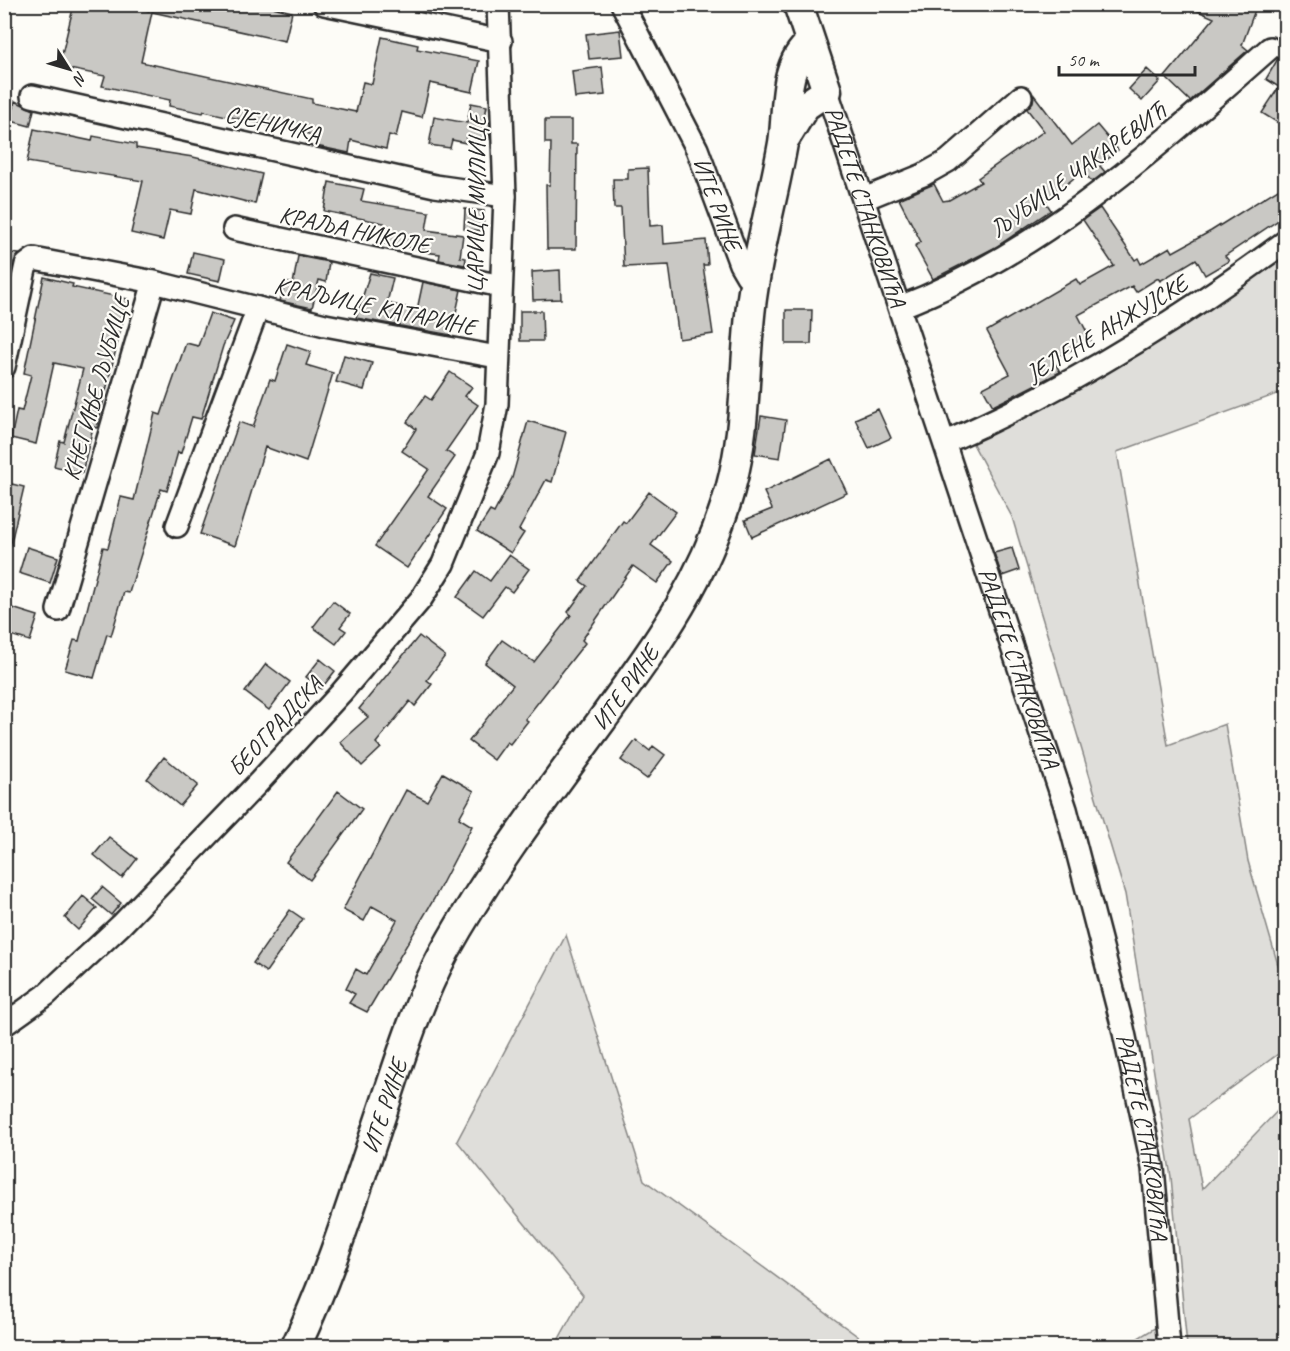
<svg xmlns="http://www.w3.org/2000/svg" width="1290" height="1351" viewBox="0 0 1290 1351" font-family="Caveat,sans-serif">
<rect width="100%" height="100%" fill="#fdfcf7"/>
<filter id="ink" filterUnits="userSpaceOnUse"><feTurbulence type="fractalNoise" baseFrequency=".0167" numOctaves="2"/><feDisplacementMap in="SourceGraphic" scale="12" xChannelSelector="R" yChannelSelector="G"/><feConvolveMatrix kernelMatrix="1 2 1 2 8 2 1 2 1" color-interpolation-filters="sRGB"/></filter>
<g filter="url(#ink)">
<path fill="#dfdeda" stroke="#858482" stroke-width="1.5" d="M1285 255V391L1117 452 1168 745 1225 724 1248 861 1278 965 1285 961V1049L1189 1119 1202 1189 1285 1103V1346H1187L1171 1177 1125 894 1012 517 972 442 1154 344 1233 293Z
M566 935 644 1180 871 1346H555L583 1295 457 1141Z
M1168 1320 1169 1346H1129L1138 1338Z"/>
<path fill="#c9c8c4" stroke="#2b2b2b" stroke-width="1.5" d="M74 4H121L149 11 150 4H261L292 12 285 41 152 12 141 62 312 99V103L356 112 363 82 372 84 382 37 418 45 417 49 479 61 472 92 430 83 422 117 402 112 396 137 389 135 386 149 351 140 349 153 316 146 318 136 204 111 203 113 169 106 170 100 102 86 105 76 59 67Z
M1182 4H1239L1255 10 1242 45 1248 50 1190 101 1165 77 1214 18Z
M620 30 623 56 589 59 586 34Z
M1286 45V128L1262 113 1279 87 1266 79Z
M602 67 605 95 575 98 572 71Z
M1147 69 1160 81 1142 101 1129 89Z
M1034 95 1072 145 1097 125 1118 150 1100 166 1105 172 1092 182 1083 171 1045 201 1051 210 996 247 933 279 915 246 921 242 899 199 934 184 943 201 949 200 981 182 978 178 1044 131 1027 109 1033 102Z
M15 101 34 110 30 126 11 121Z
M471 103 487 106 484 122H490L489 139 467 136 466 143 452 140 450 148 429 145 434 117 467 123Z
M545 120H571V144H577L576 249H547L546 185H550L551 143H545Z
M34 129 92 141 93 136 136 144V148L193 157 262 174 255 204 196 189 191 214 170 210 163 240 131 233 143 181 27 162Z
M648 168 650 226 663 225 664 244 706 240 708 265H703L713 334 679 339 669 265 624 267 621 208H614L613 179H628V169Z
M329 182 364 189 361 201 429 212 426 230 463 235 460 257 466 258 465 265 439 260 440 254 424 252V250L381 243 384 223 324 211Z
M1286 184V215L1225 256 1229 261 1205 275 1196 259 1160 281 1158 278 1136 292 1132 286 1078 315 1091 340 1053 359 1060 372 993 406 983 388 1010 374 987 331 1076 279 1080 285 1114 266 1083 220 1100 208 1135 260 1138 258 1141 264 1170 247 1173 252 1211 231Z
M465 209 484 211 483 231 464 229Z
M4 252 19 254 14 262 6 299Z
M193 252 225 259 220 281 188 274Z
M298 256 329 262 326 282 319 280 312 308 280 301 285 282 293 284Z
M560 270 561 299 533 300 532 272Z
M370 273 393 278 387 303 417 310 423 282 461 290 451 335 356 318Z
M44 277 73 284 72 287 128 299 97 428 93 427 82 473 54 466 60 441 64 442 83 369 54 363 36 444 11 438 17 410 22 411 31 375 24 373Z
M786 310H812L811 344H786Z
M520 311H542L543 341H520Z
M210 313 234 321 223 346 201 419 192 417 181 453 178 452 167 491 161 489 129 593 124 592 111 636 107 634 94 678 65 670 74 640 79 641 103 547 108 548 121 497 134 500 155 413 161 415 186 343 198 346Z
M287 344 311 352 306 365 333 373 306 462 265 447 235 546 200 534 239 422 253 427 270 379 275 381Z
M344 355 372 363 364 390 336 382Z
M450 372 472 387 465 396 478 405 446 451 455 457 428 496 447 509 407 568 375 546 429 469 402 451 416 429 407 422 425 396 431 400Z
M878 409 891 438 869 448 855 419Z
M761 416 786 420 780 458 755 454Z
M528 421 566 432 552 482 546 480 519 530 524 533 511 553 477 531 490 511 494 513 512 478Z
M831 459 847 493 752 537 745 520 772 509 764 492Z
M4 482 24 487 10 547 4 546Z
M649 492 676 512 651 545 673 561 657 583 633 566 582 640 585 643 525 719 528 721 510 744 507 742 494 760 469 741 513 685 485 663 502 640 534 662 571 615 568 612 587 586 580 581 623 521 626 523Z
M27 547 58 557 50 583 19 573Z
M1012 548 1019 570 1002 576 994 553Z
M509 555 529 569 512 592 505 587 483 616 457 597 476 571 490 581Z
M333 601 350 614 340 627 346 631 336 644 313 627Z
M9 607 38 616 30 641 4 633Z
M419 636 445 656 427 680 432 684 415 706 410 701 376 743 381 748 362 766 340 742 368 717 359 709Z
M320 659 335 671 321 689 306 677Z
M266 664 290 682 269 710 245 692Z
M636 740 650 751 653 746 665 755 647 779 621 760Z
M164 757 198 785 180 806 147 779Z
M443 773 474 791 459 818 472 826 434 899 367 1012 349 1003 355 994 346 989 356 969 366 975 397 920 372 906 364 921 343 910 406 790 427 801Z
M338 791 362 809 310 880 286 862Z
M109 837 137 859 122 878 94 855Z
M102 887 121 903 111 915 92 899Z
M83 896 97 908 78 930 65 918Z
M290 910 303 919 266 972 253 963Z"/>
<g fill="none" stroke-linecap="round" stroke-linejoin="round">
<g stroke="#2b2b2b" stroke-width="26">
<g id="street">
<path d="M324 4 501 41"/>
<path id="s1" d="M622 4 697 149 740 264 747 276 754 281"/>
<path id="s2" d="M827 91 1066 809 1123 1028 1153 1168 1169 1346"/>
<path d="M32 96 435 186 505 196"/>
<path d="M864 199 923 175 948 161 1021 97"/>
<path d="M234 229 501 286"/>
<path d="M900 307C1044 252 1155 149 1270 48"/>
<path d="M4 367 24 274 26 265 34 259 154 282 325 325 497 357"/>
<path d="M946 442C1068 389 1178 321 1286 241"/>
<path d="M177 526 258 308"/>
<path d="M58 610 154 282"/>
<path d="M4 1025 46 995 121 925 258 783 341 693 421 599 443 564 488 453 497 404 505 196 498 4"/>
</g>
</g>
<g stroke="#2b2b2b" stroke-width="33">
<g id="secondary">
<path d="M786 137 805 106 827 91 798 4"/>
<path id="s3" d="M296 1346C333 1268 357 1186 385 1104 402 1053 419 999 445 951 490 870 547 795 602 720 657 644 704 582 730 490 748 424 743 364 752 298 759 246 774 195 783 143 788 111 782 65 810 43"/>
</g>
</g>
<use href="#street" stroke="#fdfcf7" stroke-width="21"/>
<use href="#secondary" stroke="#fdfcf7" stroke-width="28"/>
</g>
</g>
<g text-anchor="middle" dominant-baseline="central" stroke-width="4.5" stroke-linejoin="round" paint-order="stroke">
<g font-size="24" fill="#2b2b2b" stroke="#fdfcf7">
<text transform="translate(273 124) rotate(13)">СЈЕНИЧКА</text>
<text transform="translate(1078 170) rotate(-36)">ЉУБИЦЕ ЧАКАРЕВИЋ</text>
<text transform="translate(476 204) rotate(-89)">ЦАРИЦЕ МИЛИЦЕ</text>
<text stroke="none"><textPath href="#s1" startOffset="222">ИТЕ РИНЕ</textPath></text>
<text stroke="none"><textPath href="#s2" startOffset="122">РАДЕТЕ СТАНКОВИЋА</textPath></text>
<text transform="translate(355 230) rotate(12)">КРАЉА НИКОЛЕ</text>
<text transform="translate(375 306) rotate(12)">КРАЉИЦЕ КАТАРИНЕ</text>
<text transform="translate(1107 328) rotate(-31)">ЈЕЛЕНЕ АНЖУЈСКЕ</text>
<text transform="translate(96 388) rotate(-74)">КНЕГИЊЕ ЉУБИЦЕ</text>
<text stroke="none"><textPath href="#s2" startOffset="608">РАДЕТЕ СТАНКОВИЋА</textPath></text>
<text stroke="none"><textPath href="#s3" startOffset="742">ИТЕ РИНЕ</textPath></text>
<text transform="translate(275 726) rotate(-47)">БЕОГРАДСКА</text>
<text stroke="none"><textPath href="#s3" startOffset="256">ИТЕ РИНЕ</textPath></text>
<text stroke="none"><textPath href="#s2" startOffset="1094">РАДЕТЕ СТАНКОВИЋА</textPath></text>
</g>
</g>
<rect width="1290" height="1351" fill="none" stroke="#fdfcf7" stroke-width="24"/>
<rect x="12" y="12" width="1266" height="1327" fill="none" stroke="#2b2b2b" stroke-width="2" filter="url(#ink)"/>
<g transform="translate(69 69) rotate(127)" stroke="#fdfcf7" stroke-width="4.5" paint-order="stroke">
<path d="M0-4.5L10 22L0 15L-10 22Z" fill="#2b2b2b"/>
<text y="-9" font-size="16" font-weight="bold" text-anchor="middle" fill="#2b2b2b">N</text>
</g>
<path d="M1059 66v9h136v-9" fill="none" stroke="#2b2b2b" stroke-width="3"/>
<text x="1068" y="66" font-size="18" fill="#2b2b2b" stroke="#fdfcf7" stroke-width="4.5" paint-order="stroke">50 m</text>
</svg>
